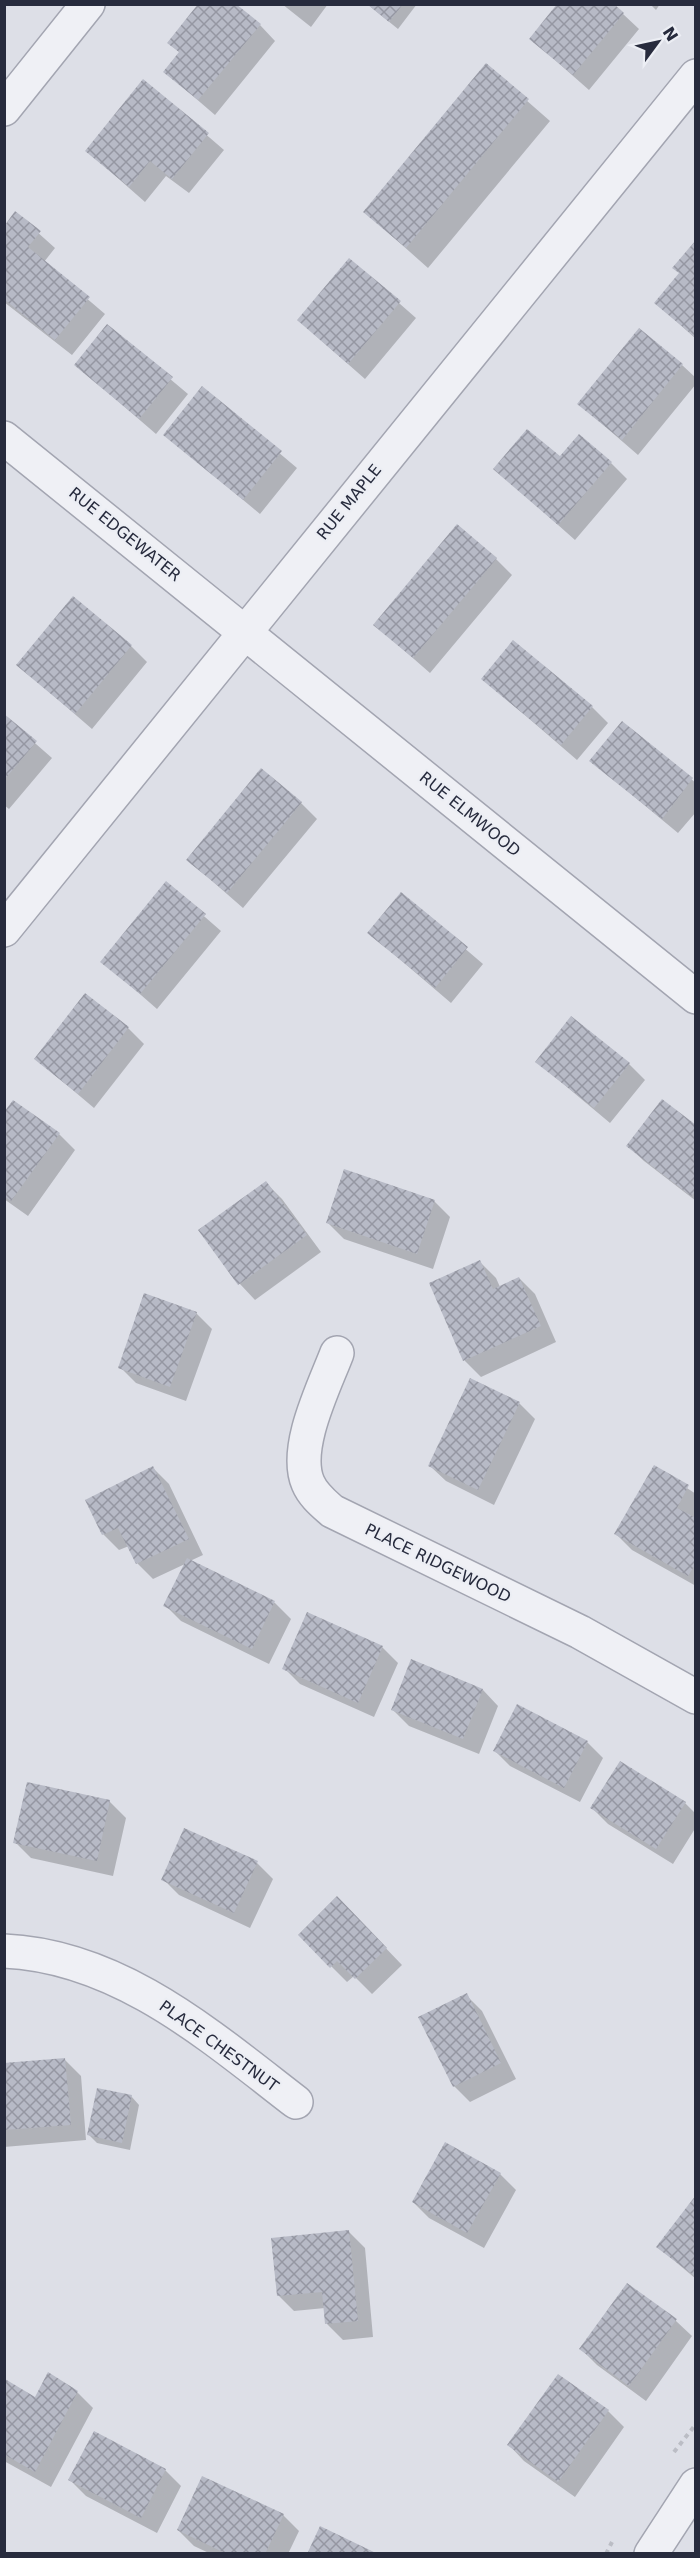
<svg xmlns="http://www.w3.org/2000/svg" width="700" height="2558" viewBox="0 0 700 2558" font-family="'DejaVu Sans',sans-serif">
<defs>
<pattern id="building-cross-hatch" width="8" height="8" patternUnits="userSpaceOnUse" patternTransform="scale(1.5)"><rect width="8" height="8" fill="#b7bac6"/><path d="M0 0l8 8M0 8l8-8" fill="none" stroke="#9597a2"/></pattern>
</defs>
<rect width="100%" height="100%" fill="#dddfe7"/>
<path fill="#0003" d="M282 4H328L311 27Z
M367 4H417L398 29Z
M650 4H660L656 10Z
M623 14 639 29 589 90 531 39Z
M260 25 275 41 215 115 165 72 180 53 169 43Z
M486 65 550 121 428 268 365 212Z
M144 81 224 150 189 193 166 176 145 202 87 151Z
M16 213 55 248 44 262 105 314 72 355 4 302V227Z
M696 242V339L656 303 680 274Z
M350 260 416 318 365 379 315 335Z
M107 326 188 394 156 434 76 365Z
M682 365 696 378V384L638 455 579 404Z
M202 388 297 468 260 514 165 435Z
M560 458 611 463 627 479 575 540 495 469Z
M496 559 512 575 430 673 375 625Z
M131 646 147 662 92 729 18 665Z
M483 679 592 707 608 723 577 760Z
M4 716 52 758 9 809 4 805Z
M622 723 696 783V812L678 833 591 761Z
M301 803 317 819 243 908 188 860Z
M166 883 221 931 157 1009 102 961Z
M401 894 483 964 451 1003 369 933Z
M128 1028 144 1044 94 1108 36 1059Z
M537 1062 629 1064 645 1080 610 1123Z
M4 1115 59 1134 75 1150 28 1216 4 1199Z
M696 1127V1201L644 1161 628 1146Z
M266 1183 282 1199 321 1252 255 1300 240 1284 200 1231Z
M434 1201 450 1217 433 1269 344 1239 328 1223Z
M480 1262 496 1278 500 1287 519 1278 535 1294 556 1342 481 1377 465 1361 431 1284Z
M196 1313 212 1329 186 1401 136 1383 120 1367Z
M519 1403 535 1419 494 1505 446 1481 430 1466Z
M655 1467 696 1494V1586L632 1550 616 1534Z
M153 1468 169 1484 203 1555 190 1561 275 1603 291 1619 269 1664 181 1621 165 1605 185 1564 153 1579 137 1563 129 1546 119 1550 103 1534Z
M382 1647 398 1663 374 1717 300 1684 284 1668Z
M483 1690 498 1706 479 1754 409 1726 393 1710Z
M587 1742 603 1758 580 1802 510 1766 494 1750Z
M28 1784 110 1802 126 1818 113 1876 31 1858 15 1842Z
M685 1803 696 1814V1827L673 1864 608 1824 592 1808Z
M257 1863 273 1879 250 1928 179 1895 163 1879Z
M353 1914 402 1965 372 1994 354 1976 347 1982 300 1935Z
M466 1995 482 2011 516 2079 470 2102 454 2086Z
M65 2060 81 2076 86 2140 4 2147V2065Z
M131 2096 139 2105 130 2150 97 2143 89 2135Z
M500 2174 516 2190 484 2248 429 2218 413 2202Z
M696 2197V2279L658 2247Z
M349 2232 365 2248 373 2337 343 2340 327 2324 325 2308 294 2311 278 2295Z
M628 2285 676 2321 692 2336 646 2401 597 2365 581 2349Z
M559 2376 608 2411 624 2427 575 2497 524 2461 509 2445Z
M4 2381 36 2399 77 2392 93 2408 51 2487 4 2461Z
M165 2470 181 2486 157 2533 86 2496 70 2480Z
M283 2515 299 2531 288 2554H211L194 2546 178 2530Z"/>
<path fill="url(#building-cross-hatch)" d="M198 4H236L261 24 198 100 163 72 179 52 167 43Z
M367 4H403L389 22Z
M557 4H614L624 13 573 75 529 39Z
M486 63 529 99 406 248 363 212Z
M143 79 209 133 172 179 150 161 129 187 85 151Z
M15 211 41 231 28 247 90 297 55 340 5 300V225Z
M696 240V338L654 303 679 273 672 268Z
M349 258 401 301 348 364 297 320Z
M107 324 173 377 139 419 74 365Z
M639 328 683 364 622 440 577 404Z
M202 386 282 451 243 500 163 435Z
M527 429 560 456 579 434 612 462 558 525 493 469Z
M457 524 497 558 413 658 373 625Z
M73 596 132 645 75 714 16 665Z
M513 640 593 706 561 745 481 679Z
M4 714 37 741 4 780Z
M622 721 693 778 662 819 589 761Z
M261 768 302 802 227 893 186 860Z
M166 881 206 914 140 994 100 962Z
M401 892 468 947 435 988 367 933Z
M85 993 129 1027 78 1094 34 1059Z
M571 1016 630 1063 594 1108 535 1062Z
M662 1099 696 1125V1191L691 1196 626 1146Z
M13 1100 60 1133 11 1201 4 1196V1112Z
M344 1169 435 1200 417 1254 326 1223Z
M266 1181 307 1235 238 1285 198 1230Z
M480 1260 493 1289 519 1277 541 1326 463 1361 429 1283Z
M144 1293 197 1312 170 1387 118 1368Z
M470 1378 520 1402 478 1490 428 1466Z
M654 1465 689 1485 677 1508 696 1518V1563L688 1576 614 1534Z
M153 1466 189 1539 136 1564 118 1528 102 1535 85 1500Z
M187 1558 275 1601 252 1649 163 1606Z
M307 1612 383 1646 358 1703 282 1669Z
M411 1659 483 1689 463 1739 391 1710Z
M517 1704 588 1741 564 1788 493 1751Z
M620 1761 686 1802 656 1849 590 1808Z
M27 1782 110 1800 97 1861 13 1843Z
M184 1828 258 1861 234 1913 161 1880Z
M337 1896 387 1948 355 1979 337 1961 330 1968 298 1935Z
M467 1993 501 2063 453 2087 418 2017Z
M65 2058 71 2125 4 2130V2063Z
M97 2088 132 2095 122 2143 87 2135Z
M445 2142 501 2173 467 2233 412 2202Z
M696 2195V2277L656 2247Z
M349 2230 358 2321 325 2324 322 2292 277 2296 271 2238Z
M627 2283 677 2319 629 2386 579 2349Z
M48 2372 78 2391 35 2472 5 2455V2379L35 2397Z
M558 2374 609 2410 558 2482 507 2445Z
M94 2431 166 2469 141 2518 68 2480Z
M202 2476 284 2514 265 2554H227L177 2530Z
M320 2526 378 2554H307Z"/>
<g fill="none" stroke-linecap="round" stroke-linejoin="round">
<g stroke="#a3a5b1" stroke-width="36">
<path id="minor" d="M4 109 88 4
M4 438 696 997
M4 930 696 76
M337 1353C324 1387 293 1448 308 1483 313 1495 323 1503 332 1511L580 1632 696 1697
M4 1951C119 1956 209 2035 296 2102
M651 2554 696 2485"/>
</g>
<path stroke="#bbbdc5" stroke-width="4" stroke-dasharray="4.5 4.5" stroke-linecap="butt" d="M674 2452 696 2424
M606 2554 612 2542"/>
<use href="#minor" stroke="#eff0f5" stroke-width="33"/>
</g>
<g text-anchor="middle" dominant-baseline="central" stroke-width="4.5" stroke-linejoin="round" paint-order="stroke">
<g font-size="16" fill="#272b3d" stroke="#eceef4">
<text transform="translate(349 502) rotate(-51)">RUE MAPLE</text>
<text transform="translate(125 534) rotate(39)">RUE EDGEWATER</text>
<text transform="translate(470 814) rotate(39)">RUE ELMWOOD</text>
<text transform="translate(438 1563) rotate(26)">PLACE RIDGEWOOD</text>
<text transform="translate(219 2046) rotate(36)">PLACE CHESTNUT</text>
</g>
</g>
<rect width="700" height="2558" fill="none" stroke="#272b3d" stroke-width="12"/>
<g transform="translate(658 42) rotate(57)" stroke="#eceef4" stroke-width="4.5" paint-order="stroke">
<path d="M0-4.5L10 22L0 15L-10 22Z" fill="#272b3d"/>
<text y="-9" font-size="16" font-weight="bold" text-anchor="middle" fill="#272b3d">N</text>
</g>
</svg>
